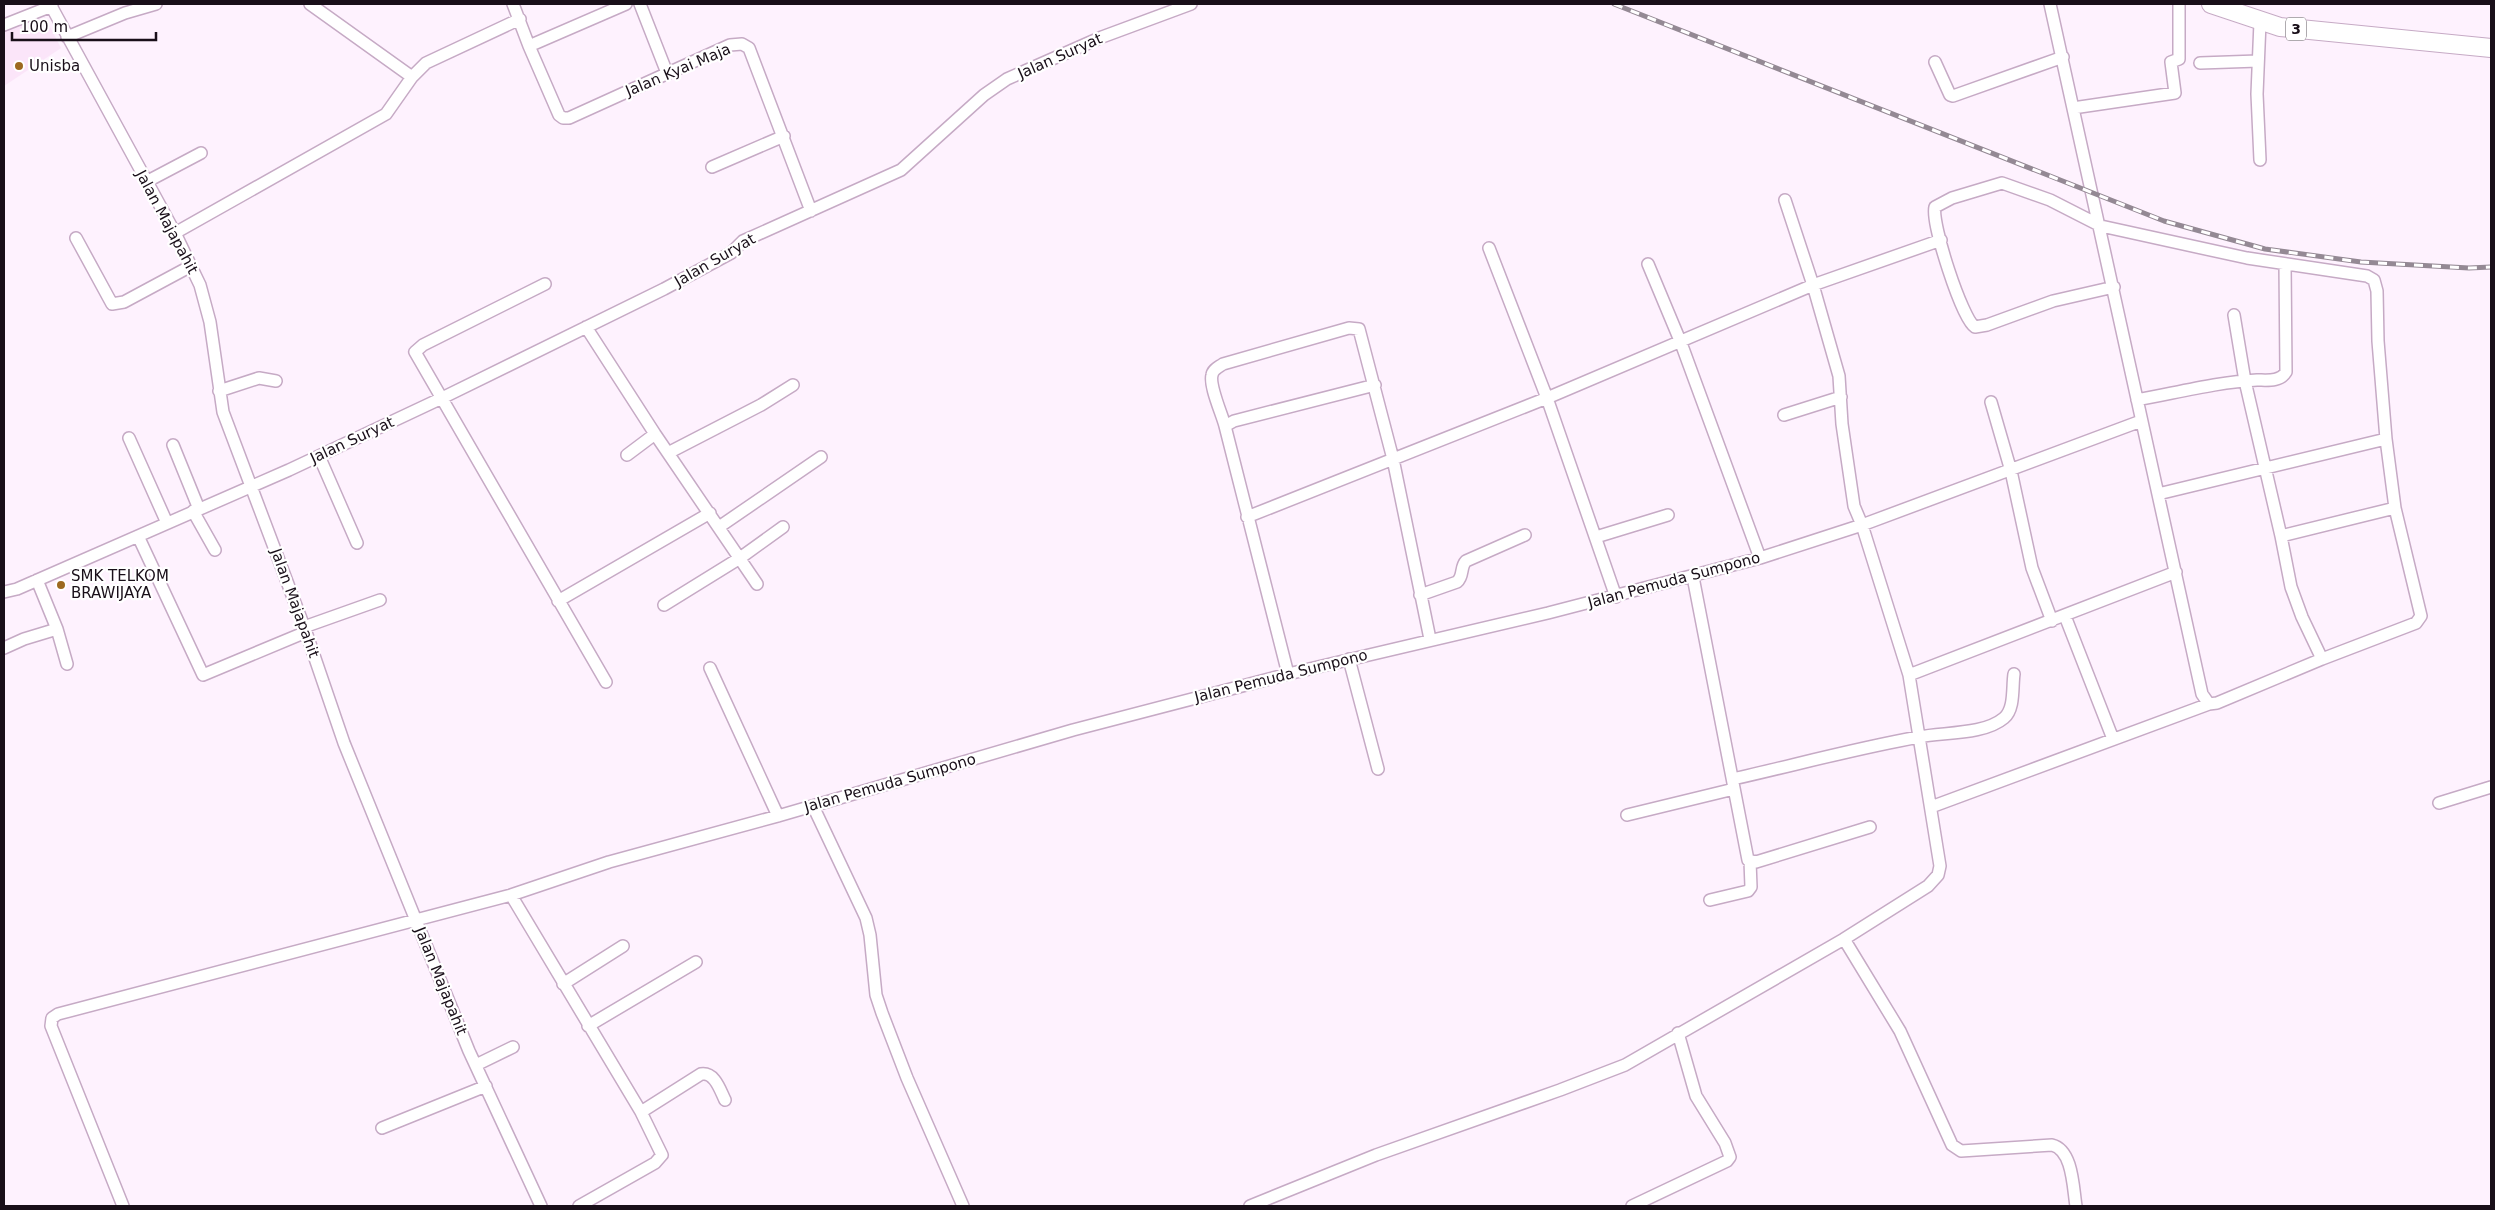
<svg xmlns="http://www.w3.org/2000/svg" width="2495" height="1210" viewBox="0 0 2495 1210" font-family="'DejaVu Sans',sans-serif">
<rect width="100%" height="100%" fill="#fef2fe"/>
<path fill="#fbe5f9" d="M45 17 61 48 4 86V27L9 25 12 29Z"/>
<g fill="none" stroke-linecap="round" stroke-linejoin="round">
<g stroke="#c6aac5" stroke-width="14">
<path id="minor" d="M50 4 175 233 200 285 210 322 223 412 306 632 344 743 469 1051 541 1206
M310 4 412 77
M513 4 529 46 559 115 563 118H569L730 45 742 44 749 48 811 211
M640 4 667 73
M2050 4 2202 694 2209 704 2217 703 2322 659 2302 617 2291 587 2281 536 2245 381 2234 315
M4 25 52 6
M67 37 125 13 156 4
M529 46 626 4
M1935 62 1950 95 1953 96 2063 57
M2200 63 2258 61
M2073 108 2175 93 2171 62 2179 59V4
M2260 160 2257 94 2260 22
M712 167 784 136
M146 182 201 153
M1785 200 1813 285 1839 376 1842 424 1854 506 1862 525 1909 675 1940 866 1938 875 1928 886 1844 939
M175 233 386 114 412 77 426 63 520 19
M76 238 112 304 124 302 191 266
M1489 248 1547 398 1616 597
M1648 264 1681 343 1760 558
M545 284 423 345 415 352 606 682
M2114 287 2053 301 1987 325 1975 327C1962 319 1931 223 1935 207L1952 198 2002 183 2050 200 2101 226 2247 258 2367 276 2374 280 2377 291 2378 341 2386 439 2395 508 2421 616 2416 623 2322 659
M586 327 655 434 757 584
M219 391 259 378 276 381
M2137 400C2176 393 2217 382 2257 380 2267 380 2280 382 2286 372L2285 264
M1991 402 2011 471 2032 568 2052 621
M1784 415 1841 397
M1225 426C1222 414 1209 386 1212 375 1213 369 1219 367 1223 364L1349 328 1359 329 1393 459 1430 639
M129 438 167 523
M173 445 199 509
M668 453 761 405 793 385
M627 455 655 434
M319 456 357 543
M2158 494 2386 439
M193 511 215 550
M1247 517 1547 398 1813 285 1941 240
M719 527 821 457
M138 536 203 675 306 632
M2281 536 2395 508
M1596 537 1668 515
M1693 577 1748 860 1756 862 1870 827
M37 580 57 629 67 664
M4 592 17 589 289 470 442 398 664 289 731 253 743 241 901 170 984 95 1007 79 1102 37 1191 4
M1420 595 1457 582C1464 576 1460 567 1466 561L1525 535
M558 601 710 513
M664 605 740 558 783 527
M2065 616 2113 739
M304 627 380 600
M4 648 24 639 57 629
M1349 659 1378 769
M710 668 778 816
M1288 674 1225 426 1234 421 1375 385
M1909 675 2176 572
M1733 779C1795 765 1857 748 1919 737 1943 732 1984 735 2004 718 2015 709 2012 687 2014 674
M2439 803 2491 787
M813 806 866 918 870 935 876 995 882 1013 907 1078 963 1206
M1931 807 2209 704
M1627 815 1734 789
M511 895 641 1112 662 1155 655 1163 579 1206
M1710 900 1748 891 1751 887 1750 861
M563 984 623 946
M588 1026 696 962
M476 1065 513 1047
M641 1112 701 1074C715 1072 720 1090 725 1100
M382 1128 486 1086
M123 1206 51 1026 52 1018 58 1014 511 895 609 862 778 816 1073 730 1288 674 1548 613 1760 558 1862 525 2141 421
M1250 1206 1376 1155 1560 1090 1625 1065 1844 939 1900 1031 1952 1145 1961 1151 2052 1145C2073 1150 2073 1188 2076 1206
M1632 1206 1727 1161 1730 1157 1725 1143 1696 1096 1678 1033"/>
</g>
<g stroke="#c6aac5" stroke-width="20">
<path id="highway" d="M2211 4 2280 27 2491 48"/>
</g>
<use href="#minor" stroke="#fff" stroke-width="11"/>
<use href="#highway" stroke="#fff" stroke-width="18"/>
<g stroke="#948994" stroke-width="5">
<path id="rail" d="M1614 4 2164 221 2265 249 2361 262 2469 268 2491 267"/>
</g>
<use href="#rail" stroke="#fff" stroke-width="3" stroke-dasharray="9" stroke-linecap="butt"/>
</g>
<g fill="#9d6920" stroke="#fff" stroke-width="2">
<circle cx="19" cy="66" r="5"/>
<circle cx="61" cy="585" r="5"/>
</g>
<g text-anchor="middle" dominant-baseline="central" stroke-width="4.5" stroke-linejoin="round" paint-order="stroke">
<rect fill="#fff" stroke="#5e575e" stroke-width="1" x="2286" y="17.5" width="20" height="23" rx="4"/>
<g font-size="14" font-weight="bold" fill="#190f19">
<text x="2296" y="29">3</text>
</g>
<g font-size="15" fill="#190f19" stroke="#fff">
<text transform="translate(1060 56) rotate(-24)">Jalan Suryat</text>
<text transform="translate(678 70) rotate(-23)">Jalan Kyai Maja</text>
<text transform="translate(167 222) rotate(62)">Jalan Majapahit</text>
<text transform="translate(715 260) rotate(-30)">Jalan Suryat</text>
<text transform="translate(352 440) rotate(-25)">Jalan Suryat</text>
<text transform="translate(1674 580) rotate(-15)">Jalan Pemuda Sumpono</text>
<text transform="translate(295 603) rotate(70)">Jalan Majapahit</text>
<text transform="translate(1281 676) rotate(-14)">Jalan Pemuda Sumpono</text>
<text transform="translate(890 783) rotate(-16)">Jalan Pemuda Sumpono</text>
<text transform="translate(441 981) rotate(68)">Jalan Majapahit</text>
</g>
<g font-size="15" fill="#190f19" stroke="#fff" text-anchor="start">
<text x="29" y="66">Unisba</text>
<text x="71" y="576">SMK TELKOM<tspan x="71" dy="17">BRAWIJAYA</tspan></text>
</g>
</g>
<rect width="2495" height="1210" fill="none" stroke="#190f19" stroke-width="10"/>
<path d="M12 32v8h144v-8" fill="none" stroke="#190f19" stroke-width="2.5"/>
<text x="20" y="32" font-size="15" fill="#190f19" stroke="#ffffff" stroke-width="4" paint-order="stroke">100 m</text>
</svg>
